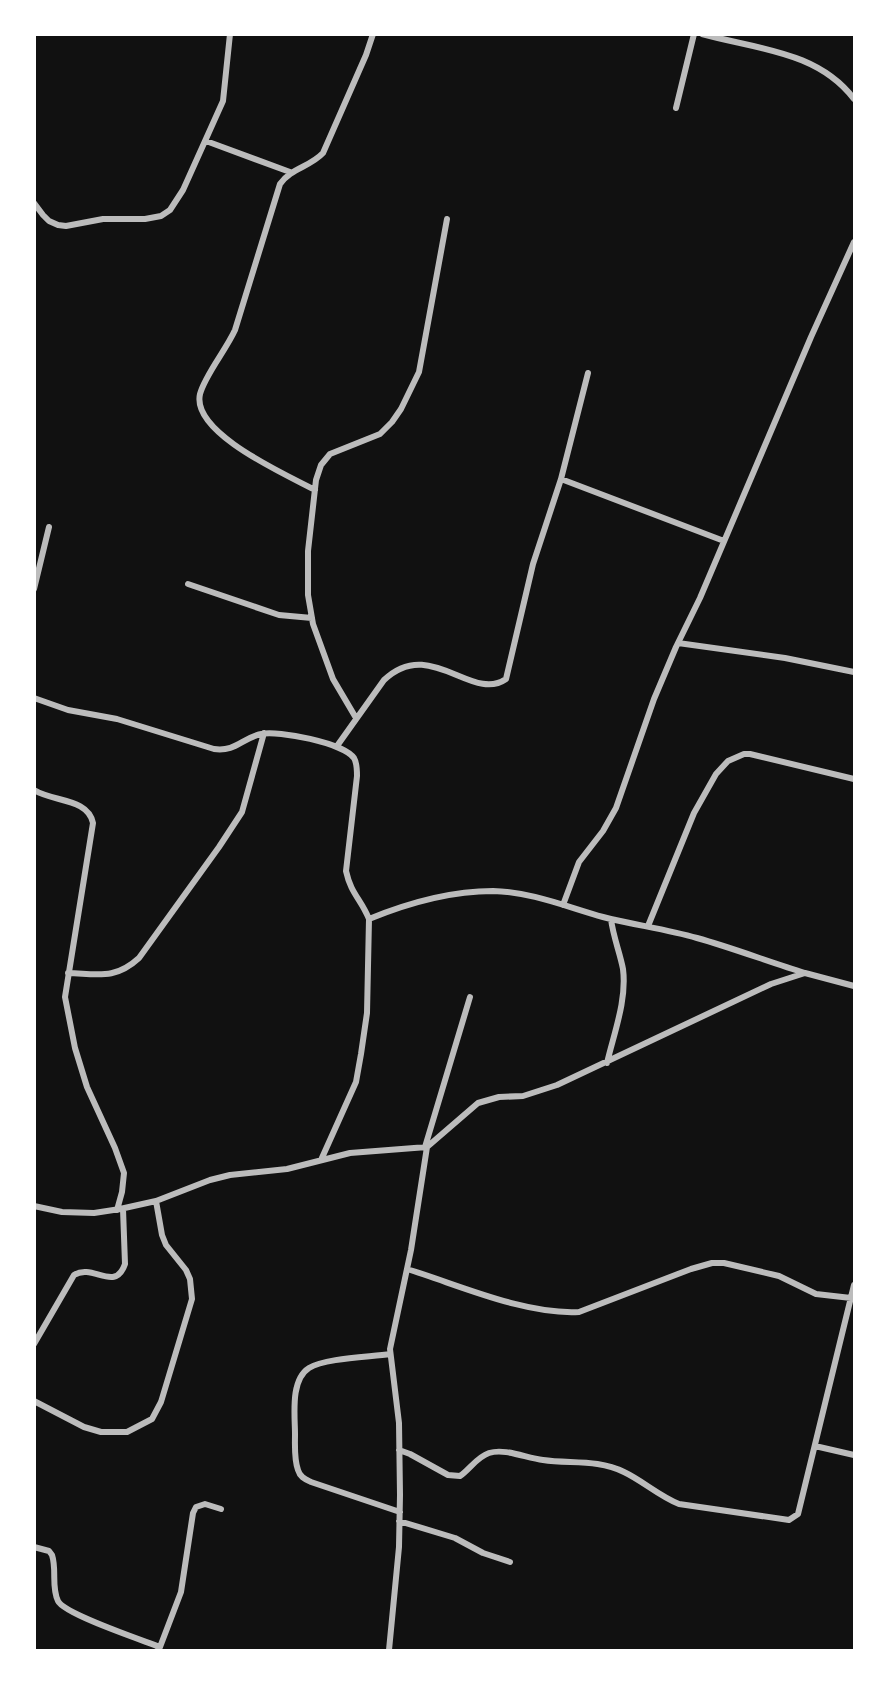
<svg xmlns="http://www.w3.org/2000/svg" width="889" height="1685" viewBox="0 0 889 1685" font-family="'Open Sans',sans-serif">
<rect width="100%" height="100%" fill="#111"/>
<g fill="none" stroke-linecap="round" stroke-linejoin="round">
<path stroke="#bcbcbc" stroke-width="6" d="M702 34C756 49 818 51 854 99
M676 108 694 34
M206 141 290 172
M34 203 43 215 49 221 58 225 66 226 103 219H145L161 216 170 210 183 190 223 101 230 34
M561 479 724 541
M315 490C287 475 191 433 200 394 205 375 226 350 235 330L280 184C291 168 310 167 323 153L366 55 373 34
M188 584 279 615 312 618
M34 589 49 527
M678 643 785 658 854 672
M34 698 68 710 117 719 214 749C236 752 242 738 261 734 278 730 344 743 354 758 357 763 357 769 357 776L346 871C351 894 361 899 369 919L367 1013 361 1054 356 1082 321 1160
M356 718 333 679 313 624 308 595V551L316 480 321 465 330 454 380 434 392 422 401 409 419 372 447 219
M337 746 384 680C430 636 472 703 506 679L533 564 561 479 588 373
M34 790C53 802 88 798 93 823L65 997 75 1048 87 1087 115 1148 124 1173 122 1192 117 1210
M563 905 579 862 603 831 616 808 654 699 676 647 700 598 811 337 854 242
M369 919C408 903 451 891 493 891 532 892 567 907 603 917 634 925 666 929 697 938 733 948 769 962 805 973
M648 926 694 813 716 774 728 761 744 754H750L854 779
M68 973C98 974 115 980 139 958L219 847 242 812 264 733
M607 1063C614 1033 627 1000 623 969 620 953 613 936 611 919
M425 1147 470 997
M427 1147 478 1103 499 1097 523 1096 557 1085 771 984 805 973 854 986
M34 1206 62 1212 94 1213 120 1209 156 1201 210 1180 230 1175 287 1169 350 1153 427 1147 411 1250 390 1349 399 1423 400 1495 399 1547 389 1650
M407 1269C459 1285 525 1315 579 1312L691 1269 712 1263H724L779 1276 816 1294 851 1298
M34 1344 74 1275C93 1263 115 1293 125 1264L123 1209
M390 1354C370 1357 325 1358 309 1368 290 1380 295 1416 295 1434 295 1446 294 1459 298 1470 300 1477 305 1479 311 1482L400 1512
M34 1401 84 1427 101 1432H127L152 1419 161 1402 192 1299 190 1279 186 1270 166 1245 162 1235 156 1201
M815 1446 854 1455
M399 1450 410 1454 448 1475 460 1476C470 1469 477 1457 489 1453 505 1448 526 1458 543 1460 570 1464 598 1459 624 1472 643 1481 659 1496 679 1504L789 1520 798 1514 854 1285
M399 1521 455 1538 483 1553 510 1562
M34 1547 49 1551 52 1555C57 1570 51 1587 58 1601 64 1614 142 1640 160 1647L158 1650
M160 1647 181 1592 193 1513 196 1507 205 1504 221 1509"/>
</g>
<rect width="889" height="1685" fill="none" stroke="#ffffff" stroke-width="72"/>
</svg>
